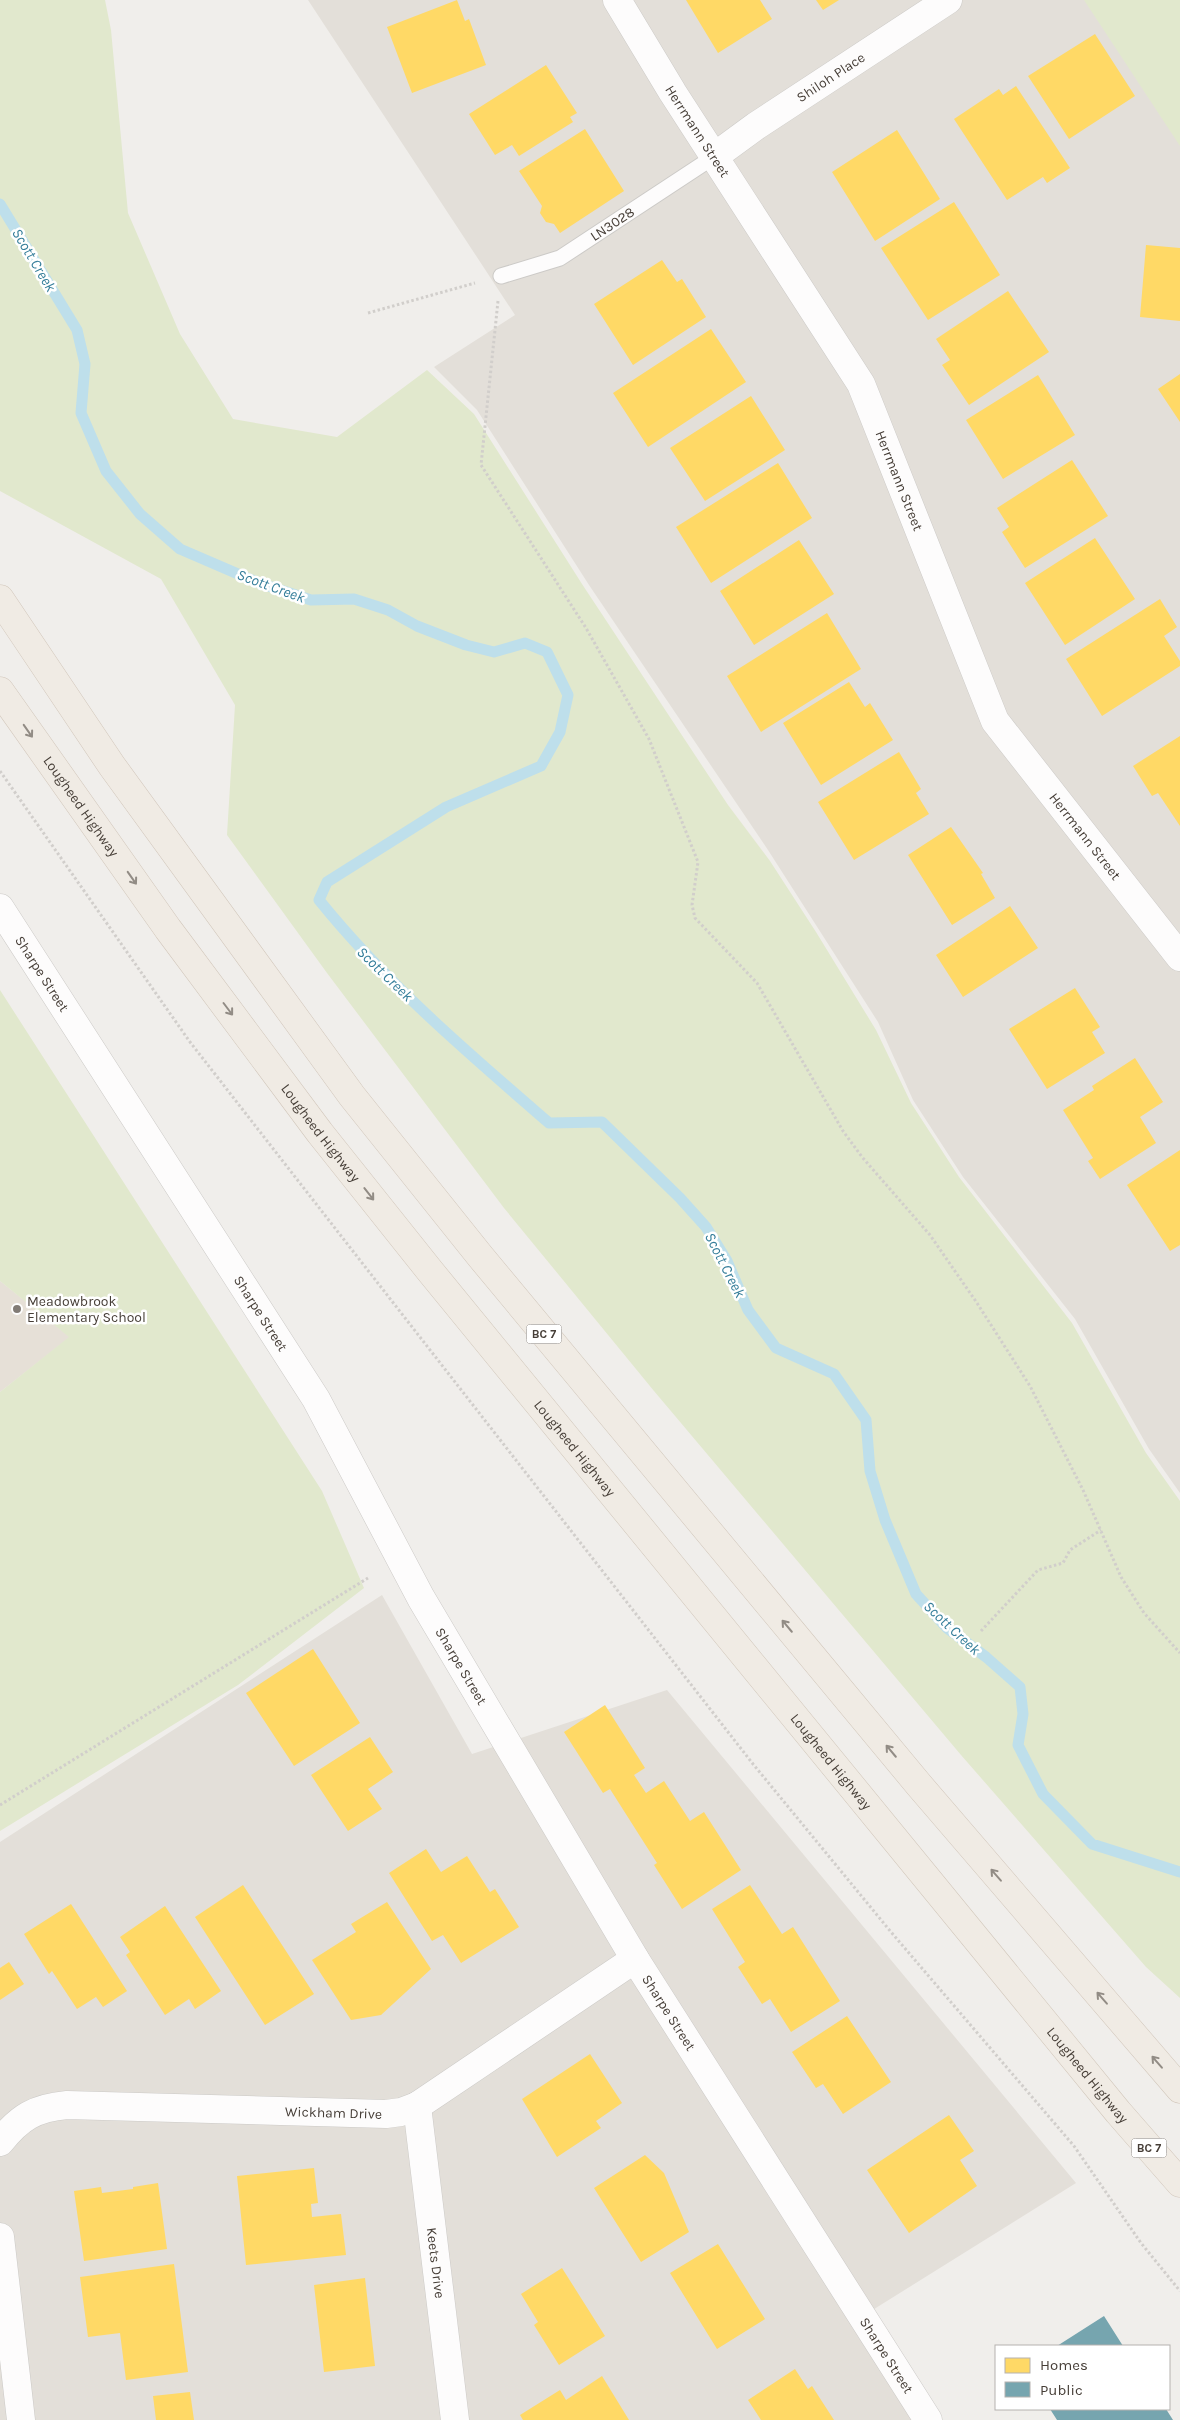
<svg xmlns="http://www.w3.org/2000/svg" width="1180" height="2420" viewBox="0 0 1180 2420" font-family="Karla,sans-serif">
<rect width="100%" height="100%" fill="#f0eeeb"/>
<path fill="#e3dfd9" d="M308 0H1180V1493L1149 1449 1075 1319 963 1177 913 1100 878 1022 768 850 589 585 477 410 434 367 515 315Z
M382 1595 472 1754 667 1690 1076 2183 863 2316 925 2420H0V1842Z"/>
<path fill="#e6e0d7" d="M0 1281 70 1337 0 1392Z"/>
<path fill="#e1e8cd" d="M0 0H105L111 30 128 213 180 334 233 419 337 437 427 370 474 414 582 584 728 805 770 861 816 932 876 1030 911 1103 959 1177 1072 1323 1146 1453 1180 1501V1998L1146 1967 961 1755 654 1391 504 1208 327 973 227 835 235 705 161 579 0 491Z
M1084 0H1180V146Z
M0 990 322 1491 364 1588 238 1685 0 1831V1392L69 1337 0 1281Z"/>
<path fill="#ffd966" d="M457 0 465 21 469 19 486 65 412 93 387 27Z
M686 0H760L772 19 718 53Z
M816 0H839L823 10Z
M1095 34 1135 96 1069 139 1028 76Z
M546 65 577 113 570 117 573 122 519 156 512 145 495 155 469 114Z
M1016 86 1070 168 1047 183 1043 177 1007 200 954 119 999 89 1003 95Z
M585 129 624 191 560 233 554 224 546 222 540 213 542 206 519 171Z
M897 130 940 199 875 241 832 172Z
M954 202 1000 275 928 320 881 248Z
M1146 245 1180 248V321L1140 317Z
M662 260 677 282 682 279 706 317 633 365 594 304Z
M1008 291 1049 352 969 405 942 365 950 360 936 339Z
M711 329 746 382 648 447 613 393Z
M1180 374V422L1158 389Z
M1038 375 1075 435 1003 479 966 420Z
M751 396 785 450 705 501 670 448Z
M1072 460 1108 516 1025 568 1002 532 1009 527 997 508Z
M778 463 812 518 711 583 676 527Z
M1095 538 1135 599 1065 645 1025 583Z
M799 540 834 594 754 645 720 591Z
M1160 599 1177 627 1164 636 1180 661V666L1102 716 1066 659Z
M827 613 861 669 761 732 727 676Z
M849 682 865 707 870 703 893 740 821 785 783 723Z
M1180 736V826L1158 793 1152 796 1133 766Z
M899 752 921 789 916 793 929 814 854 860 818 802Z
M951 827 983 873 981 874 995 898 952 925 908 855Z
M1010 906 1038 948 963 997 936 955Z
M1075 988 1100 1027 1092 1032 1105 1053 1047 1089 1009 1029Z
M1135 1058 1163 1102 1140 1117 1156 1143 1100 1179 1088 1161 1093 1158 1063 1110 1094 1090 1092 1086Z
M1180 1150V1245L1170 1251 1127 1185Z
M313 1649 360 1723 294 1766 246 1693Z
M605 1705 645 1768 634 1775 646 1793 664 1781 690 1821 704 1812 741 1870 682 1909 654 1865 657 1863 610 1789 603 1793 564 1732Z
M370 1737 393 1772 368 1789 382 1809 348 1831 311 1775Z
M426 1849 441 1872 467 1856 490 1892 495 1889 519 1927 461 1963 443 1935 432 1941 389 1873Z
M243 1885 314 1994 265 2025 195 1917Z
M750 1885 782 1934 793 1927 840 2001 791 2032 770 1999 762 2004 738 1967 745 1962 712 1909Z
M387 1902 431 1969 381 2015 351 2020 312 1960 356 1932 351 1924Z
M71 1904 127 1991 103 2007 96 1997 77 2009 52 1971 49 1974 24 1934Z
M165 1906 221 1991 195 2009 189 1999 165 2015 126 1955 130 1952 120 1937Z
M9 1962 24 1984 0 2000V1968Z
M847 2016 891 2082 843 2114 823 2084 816 2088 792 2052Z
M590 2054 622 2103 596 2121 601 2128 557 2157 522 2099Z
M949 2115 974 2151 960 2160 977 2186 909 2233 867 2170Z
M645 2155 664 2173 689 2232 641 2262 594 2188Z
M314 2168 318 2203 311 2204 312 2217 341 2214 346 2255 246 2265 237 2176Z
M158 2183 167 2249 84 2261 74 2191 101 2187 102 2193 133 2189V2187Z
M718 2244 765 2319 717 2349 670 2273Z
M174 2264 188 2372 126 2380 120 2333 88 2337 80 2277Z
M562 2268 605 2336 559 2365 534 2325 538 2322 521 2294Z
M365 2278 375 2366 324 2372 314 2285Z
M795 2369 808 2389 812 2386 834 2420H761L748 2400Z
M602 2376 629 2420H523L520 2415 560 2390 566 2400Z
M190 2392 194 2420H156L153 2396Z"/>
<path fill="#76a5af" d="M1104 2316 1123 2346H1057Z
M1050 2409H1166L1173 2420H1057Z"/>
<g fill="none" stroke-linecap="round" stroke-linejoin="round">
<path stroke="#bedfeb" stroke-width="11" d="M0 204 77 330 85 364 81 413 106 471 140 514 180 549 259 583 311 600 354 599 388 610 417 626 466 645 494 652 525 643 547 652 568 695 560 732 541 766 446 807 327 882 319 900C386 983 468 1053 549 1123L602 1122 680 1198 706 1227 727 1261 748 1310 776 1348 834 1374 866 1420 870 1471 885 1520 916 1594 947 1628 986 1657 1020 1687 1023 1714 1018 1745 1043 1794 1092 1844 1180 1872"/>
<g stroke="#cccac7" stroke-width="17">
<g id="service">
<path id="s1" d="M501 276 560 258 715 156"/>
</g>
</g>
<g stroke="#cccac7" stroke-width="29">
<g id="minor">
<path id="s2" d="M617 0 673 93 861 384 995 721 1180 957"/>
<path id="s3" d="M715 156 756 126 948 0"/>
<path id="s4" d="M0 908 316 1399 421 1598 635 1959 928 2420"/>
<path id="s5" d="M417 2106 455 2420"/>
<path id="s6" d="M0 2142C20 2117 35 2108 67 2105L386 2114 401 2112 417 2106 635 1959"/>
<path d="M0 2237 21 2420"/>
</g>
</g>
<g stroke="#d1c6ba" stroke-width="29">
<g id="primary">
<path d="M0 599 112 766 352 1096 480 1256 919 1785 1180 2089"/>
<path id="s7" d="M0 691 168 929 320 1133 430 1271 1118 2112 1180 2183"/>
</g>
</g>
<path stroke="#d1cecb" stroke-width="3" stroke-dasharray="2.5 2.5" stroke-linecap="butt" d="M498 301 481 465 586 628 649 739 698 862 692 905 695 918 757 983 843 1131 862 1157 930 1235 977 1303 1030 1386 1083 1490 1121 1577 1144 1613 1180 1653
M368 313 475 283
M0 771 190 1042 338 1232 753 1764 891 1932 1074 2146 1141 2243 1180 2291
M981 1631 1038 1570 1063 1563 1070 1550 1101 1530
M0 1805 368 1578"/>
<use href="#service" stroke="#fdfcfc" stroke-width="15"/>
<use href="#minor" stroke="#fdfcfc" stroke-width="28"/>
<use href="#primary" stroke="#f0ebe4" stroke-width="28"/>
</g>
<defs><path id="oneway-shaft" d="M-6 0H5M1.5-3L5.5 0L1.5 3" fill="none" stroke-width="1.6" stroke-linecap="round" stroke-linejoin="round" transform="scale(1.25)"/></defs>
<g stroke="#928c85">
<use href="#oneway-shaft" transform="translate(28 731) rotate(55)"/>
<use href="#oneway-shaft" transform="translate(132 878) rotate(55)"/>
<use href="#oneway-shaft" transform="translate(228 1009) rotate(53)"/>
<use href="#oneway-shaft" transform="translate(369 1194) rotate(52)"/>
<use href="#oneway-shaft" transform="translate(787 1626) rotate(-130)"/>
<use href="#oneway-shaft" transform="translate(891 1751) rotate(-130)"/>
<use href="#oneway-shaft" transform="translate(996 1875) rotate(-131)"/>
<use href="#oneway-shaft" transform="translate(1102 1998) rotate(-131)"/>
<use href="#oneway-shaft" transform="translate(1157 2062) rotate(-131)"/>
</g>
<circle fill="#827c76" stroke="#fff" stroke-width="2" cx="17" cy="1309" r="5"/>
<g text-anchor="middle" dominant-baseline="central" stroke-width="5" stroke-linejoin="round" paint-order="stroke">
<g fill="#fff" stroke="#7e7873" stroke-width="1">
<rect x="526.5" y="1324.5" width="35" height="19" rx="4"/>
<rect x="1131.5" y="2138.5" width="35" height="19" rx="4"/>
</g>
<g font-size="12" font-weight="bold" fill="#463e37">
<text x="544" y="1334">BC 7</text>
<text x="1149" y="2148">BC 7</text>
</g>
<g font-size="14" fill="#463e37" stroke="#fff">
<text stroke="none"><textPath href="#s3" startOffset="140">Shiloh Place</textPath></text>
<text stroke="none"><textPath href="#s2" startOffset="154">Herrmann Street</textPath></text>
<text stroke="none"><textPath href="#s1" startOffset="124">LN3028</textPath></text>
<text stroke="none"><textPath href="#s2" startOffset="559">Herrmann Street</textPath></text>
<text stroke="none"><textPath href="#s7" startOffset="141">Lougheed Highway</textPath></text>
<text stroke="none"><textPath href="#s2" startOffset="964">Herrmann Street</textPath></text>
<text stroke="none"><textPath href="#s4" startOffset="78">Sharpe Street</textPath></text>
<text stroke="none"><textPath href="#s7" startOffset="546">Lougheed Highway</textPath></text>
<text stroke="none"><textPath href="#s4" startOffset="482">Sharpe Street</textPath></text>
<text stroke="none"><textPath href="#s7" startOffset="951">Lougheed Highway</textPath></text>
<text stroke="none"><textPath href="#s4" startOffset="888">Sharpe Street</textPath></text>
<text stroke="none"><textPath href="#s7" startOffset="1356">Lougheed Highway</textPath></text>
<text stroke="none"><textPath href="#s4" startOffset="1292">Sharpe Street</textPath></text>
<text stroke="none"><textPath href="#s7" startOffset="1761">Lougheed Highway</textPath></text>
<text stroke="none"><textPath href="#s6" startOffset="346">Wickham Drive</textPath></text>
<text stroke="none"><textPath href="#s5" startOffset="158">Keets Drive</textPath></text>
<text stroke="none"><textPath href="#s4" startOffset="1698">Sharpe Street</textPath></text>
</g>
<g font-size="14" fill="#463e37" stroke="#fff" text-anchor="start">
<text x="27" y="1301">Meadowbrook<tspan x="27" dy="16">Elementary School</tspan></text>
</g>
<g font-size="15" font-style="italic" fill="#357e9a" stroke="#fff">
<text transform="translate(34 260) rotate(59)">Scott Creek</text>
<text transform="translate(271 586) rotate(20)">Scott Creek</text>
<text transform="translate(385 974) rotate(44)">Scott Creek</text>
<text transform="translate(725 1265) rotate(63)">Scott Creek</text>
<text transform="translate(952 1628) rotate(43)">Scott Creek</text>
</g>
</g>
<rect x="995" y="2345" width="175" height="65" fill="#ffffff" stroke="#b5b2af"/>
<rect x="1005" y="2358" width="25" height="15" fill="#ffd966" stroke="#b5b2af"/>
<text x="1040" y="2370" font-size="15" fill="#463e37">Homes</text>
<rect x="1005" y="2382" width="25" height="15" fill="#76a5af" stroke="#b5b2af"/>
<text x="1040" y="2395" font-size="15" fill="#463e37">Public</text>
</svg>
